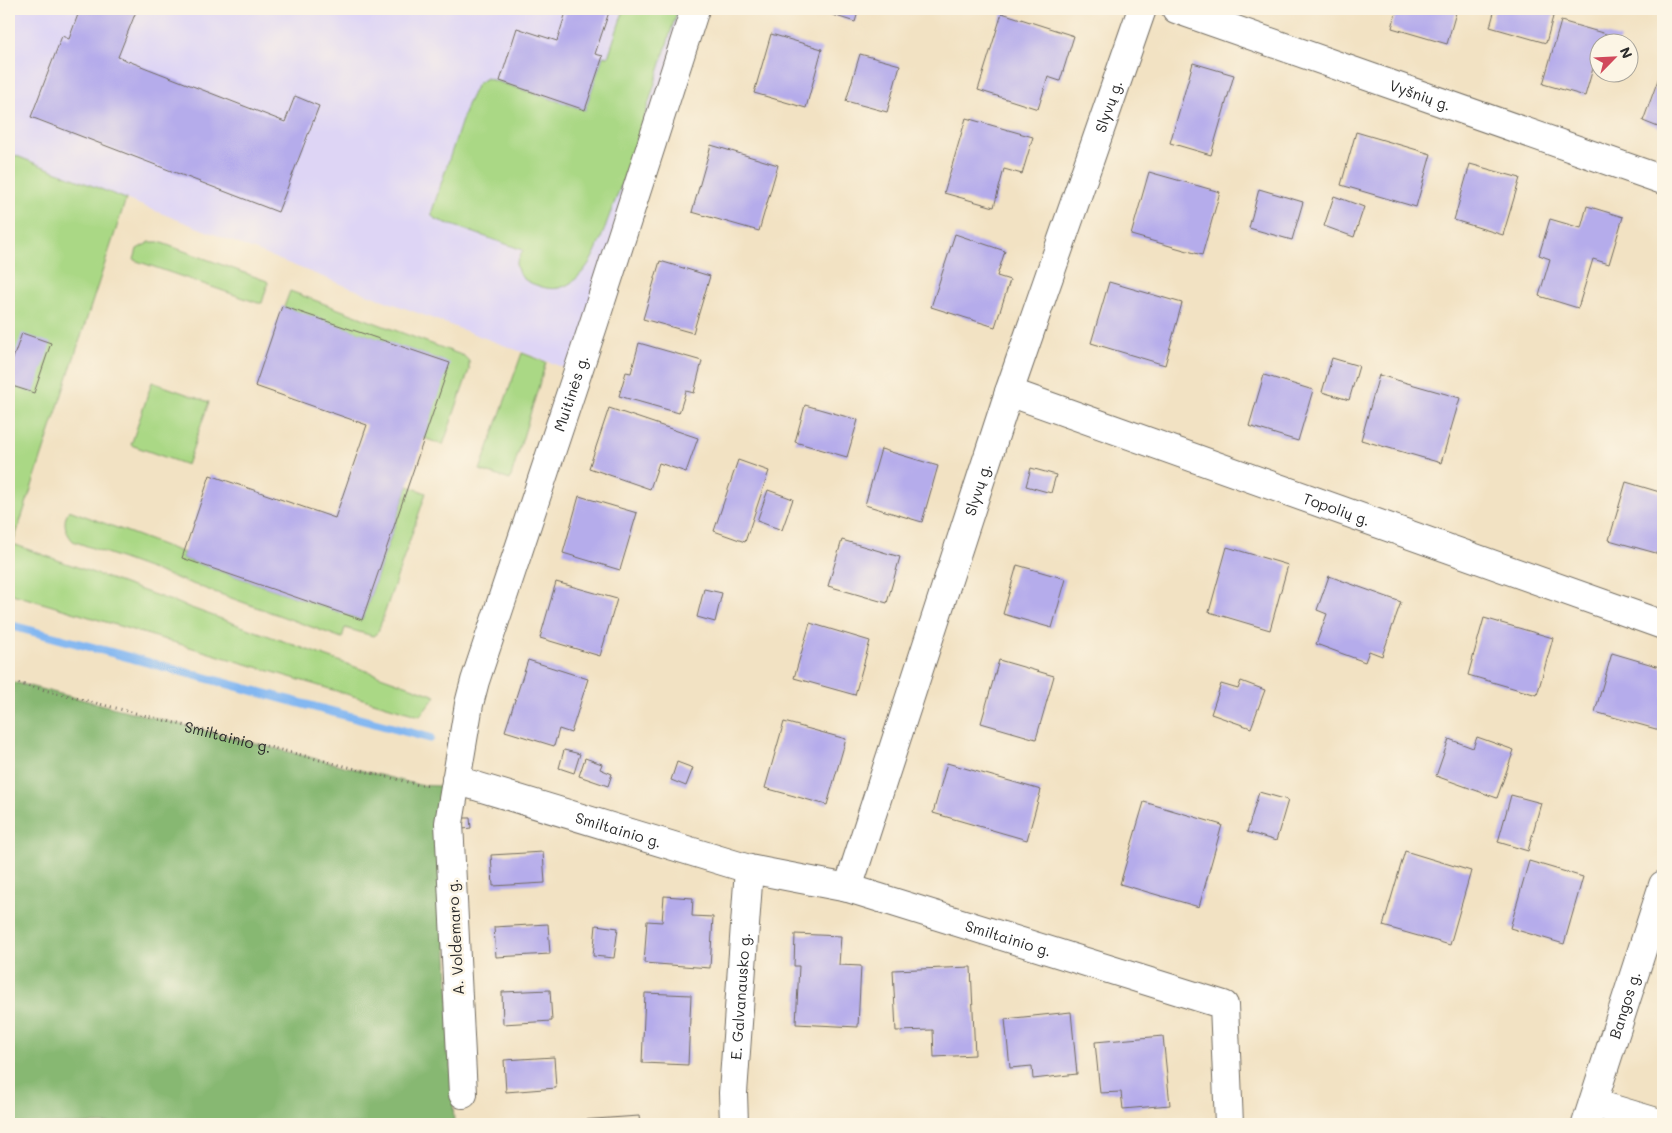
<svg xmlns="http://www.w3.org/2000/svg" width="1672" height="1133" viewBox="0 0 1672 1133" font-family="Mali,sans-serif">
<rect width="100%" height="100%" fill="#fcf5e5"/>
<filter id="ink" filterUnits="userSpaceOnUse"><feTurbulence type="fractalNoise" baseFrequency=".02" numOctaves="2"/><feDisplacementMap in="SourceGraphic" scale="10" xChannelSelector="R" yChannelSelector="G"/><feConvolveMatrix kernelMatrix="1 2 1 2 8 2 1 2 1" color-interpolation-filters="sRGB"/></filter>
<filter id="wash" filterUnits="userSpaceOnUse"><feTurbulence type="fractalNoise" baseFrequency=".0096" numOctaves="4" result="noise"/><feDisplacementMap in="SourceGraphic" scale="20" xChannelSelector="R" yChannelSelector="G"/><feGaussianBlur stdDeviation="1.12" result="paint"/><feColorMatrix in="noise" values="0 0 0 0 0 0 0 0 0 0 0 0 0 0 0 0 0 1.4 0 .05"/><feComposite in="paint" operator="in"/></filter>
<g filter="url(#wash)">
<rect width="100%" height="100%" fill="#f2e2c3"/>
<path fill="#ded5f5" d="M9 9H695L578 373 343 285 9 153Z"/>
<path fill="#aad885" stroke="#6a8258" d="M624 9H678C656 77 637 148 610 214 603 232 597 254 585 269 572 285 559 293 539 286 527 282 518 278 516 264L523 250 435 219 432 215V211L467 105 477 84 486 78 585 110 603 56 608 57Z
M9 153 126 199 13 544 436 696 420 716 9 593Z
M150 242H159L267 281 268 283 262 303H258L134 260 137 249Z
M290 291 464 356 469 361V370L443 445 424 438 449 363 284 307Z
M522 353 546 362 510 480 480 470Z
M152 382 209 402 187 465 131 445Z
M408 486 426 493 378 632 373 636 345 628 342 638 73 541C65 532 62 521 69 510L184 553 182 558 362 620Z"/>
<path fill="#87b872" stroke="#59724e" d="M9 681 419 785 440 786 454 1124H9Z"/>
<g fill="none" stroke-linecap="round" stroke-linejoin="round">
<path stroke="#83b7f1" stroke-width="9" d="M9 625 430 738"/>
</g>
<g id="blocks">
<path fill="#b5aceb" d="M80 9H137L118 57 285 122 295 96 319 106 278 212 31 117 62 36 69 39Z
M567 9H610L595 54 603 56 585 110 500 81 517 28 557 41Z
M814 9H859L855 22Z
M1397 9H1457L1447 44 1392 28Z
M1495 9H1555L1546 43 1490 27Z
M1002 13 1074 36 1060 81 1048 77 1038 109 978 90Z
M1561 21 1620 38 1619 42H1600V67L1594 65 1585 96 1543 84Z
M771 34 822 49 806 108 754 93Z
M860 54 900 65 887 112 846 101Z
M1193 63 1234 75 1211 155 1170 143Z
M1663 66V129L1643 121Z
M966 118 1033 137 1022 174 1004 169 994 207 944 193Z
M1356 132 1431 154 1416 207 1341 185Z
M711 145 778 165 759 231 692 212Z
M1470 164 1520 178 1503 235 1454 220Z
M1149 172 1220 192 1202 255 1131 235Z
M1259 189 1303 202 1292 240 1249 228Z
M1334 196 1364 207 1354 237 1324 226Z
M1587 206 1623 217 1609 264 1593 259 1578 308 1539 296 1550 259 1539 255 1550 219 1581 228Z
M955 234 1005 251 997 276 1010 280 995 327 931 307Z
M660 261 710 276 693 333 643 319Z
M1109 282 1182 303 1165 365 1091 343Z
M282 306 450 363 362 620 182 558 210 475 335 518 367 425 255 386Z
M22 333 51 343 34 393 9 385V370Z
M639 343 702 361 694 393 686 391 679 413 619 396 626 372 631 373Z
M1332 358 1359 366 1349 400 1322 392Z
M1264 375 1313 390 1298 441 1249 426Z
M1379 375 1460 398 1441 463 1361 440Z
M805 405 858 420 847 457 795 442Z
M609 408 698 438 686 472 659 463 650 489 589 468Z
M881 449 938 466 922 522 865 505Z
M738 460 769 471 745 542 714 531Z
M1031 468 1056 475 1051 493 1026 486Z
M1626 482 1663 493V555L1609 540Z
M768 490 793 499 782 530 757 521Z
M579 496 637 513 620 570 563 553Z
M842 540 900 557 887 603 828 586Z
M1227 547 1288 565 1270 630 1209 612Z
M1017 565 1066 579 1052 628 1003 614Z
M1329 576 1401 602 1382 656 1369 651 1365 662 1316 644 1327 614 1317 610Z
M556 582 617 599 600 656 540 638Z
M704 589 722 593 715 622 697 617Z
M1484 618 1553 638 1537 695 1468 675Z
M810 623 870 641 855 695 794 678Z
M1612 653 1663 668V731L1595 712Z
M528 660 588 679 571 733 559 729 554 746 505 731Z
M999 660 1054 676 1036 739 981 723Z
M1241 681 1265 690 1251 728 1211 714 1221 684 1238 689Z
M784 722 846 739 827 805 765 788Z
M1477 737 1514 750 1497 798 1436 776 1449 739 1473 748Z
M564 750 580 754 574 773 559 768Z
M585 758 602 764 600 769 612 774 608 786 579 776Z
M677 762 693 768 686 786 671 780Z
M947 763 1041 790 1027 840 933 813Z
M1259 792 1288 800 1276 841 1247 832Z
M1511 795 1541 803 1528 851 1498 842Z
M1144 802 1222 825 1199 907 1120 884Z
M463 818H470L471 828 463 829Z
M1405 851 1471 871 1450 945 1383 926Z
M543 852 545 883 493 886 491 855Z
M1529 861 1583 877 1564 944 1510 928Z
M664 896 693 898 692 916 713 917 710 968 644 963 647 921 662 922Z
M548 924 550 954 496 957 494 927Z
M596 925 618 928 614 958 593 956Z
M795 934 841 936 839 965 861 966 858 1027 796 1024 799 966H794Z
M971 967 975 1055 934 1057 933 1030 896 1031 893 970Z
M550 990 552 1021 503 1024 502 992Z
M645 993 691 995 688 1065 642 1063Z
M1071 1012 1077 1074 1033 1079 1032 1066 1010 1068 1005 1019Z
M1163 1036 1170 1105 1123 1109 1121 1092 1100 1093 1095 1042Z
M554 1057 556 1088 506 1092 504 1060Z
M639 1116 640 1124H581L580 1120Z"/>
</g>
</g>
<g filter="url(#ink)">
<use href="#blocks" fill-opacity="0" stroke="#716b60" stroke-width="1"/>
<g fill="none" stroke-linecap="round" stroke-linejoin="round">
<g stroke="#716b60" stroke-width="30">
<g id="minor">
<path id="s2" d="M1176 9 1663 180"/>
<path id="s3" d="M1009 392 1663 625"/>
<path id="s4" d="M456 780 749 869 848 888 1224 1005 1229 1124"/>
<path id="s5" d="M848 888 1009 392 1142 9"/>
<path id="s6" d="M463 1094 449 823 469 704 475 681 593 326 695 9"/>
<path d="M1593 1103 1663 1124"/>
<path id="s7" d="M734 1124 733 1093 749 869"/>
<path id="s8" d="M1586 1124 1663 885"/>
</g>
</g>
<path stroke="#716b60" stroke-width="3" stroke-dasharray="1 4" stroke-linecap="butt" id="s1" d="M9 681 419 785H428"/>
<use href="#minor" stroke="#fff" stroke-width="28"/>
</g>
</g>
<g text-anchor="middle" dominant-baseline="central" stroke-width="5" stroke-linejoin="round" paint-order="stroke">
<g font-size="15" fill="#2b2b2b" stroke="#fcf5e5">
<text stroke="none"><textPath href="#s2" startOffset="259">Vyšnių g.</textPath></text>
<text stroke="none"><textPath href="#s5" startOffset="824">Slyvų g.</textPath></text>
<text stroke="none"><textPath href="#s6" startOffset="719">Muitinės g.</textPath></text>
<text stroke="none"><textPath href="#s5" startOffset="419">Slyvų g.</textPath></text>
<text stroke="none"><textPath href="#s3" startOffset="348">Topolių g.</textPath></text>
<text stroke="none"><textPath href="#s1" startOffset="226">Smiltainio g.</textPath></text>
<text stroke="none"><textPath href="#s4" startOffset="170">Smiltainio g.</textPath></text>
<text transform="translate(455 937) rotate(-93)">A. Voldemaro g.</text>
<text stroke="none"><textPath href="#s4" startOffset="575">Smiltainio g.</textPath></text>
<text stroke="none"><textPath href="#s7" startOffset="128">E. Galvanausko g.</textPath></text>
<text stroke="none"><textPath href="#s8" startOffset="125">Bangos g.</textPath></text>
</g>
</g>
<rect width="1672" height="1133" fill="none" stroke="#fcf5e5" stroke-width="30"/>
<g transform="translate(1614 58) rotate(66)"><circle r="24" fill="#fcf5e5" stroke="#a8a49b"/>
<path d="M0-4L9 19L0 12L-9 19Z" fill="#d1495b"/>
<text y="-8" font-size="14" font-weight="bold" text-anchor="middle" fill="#2b2b2b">N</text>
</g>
</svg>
